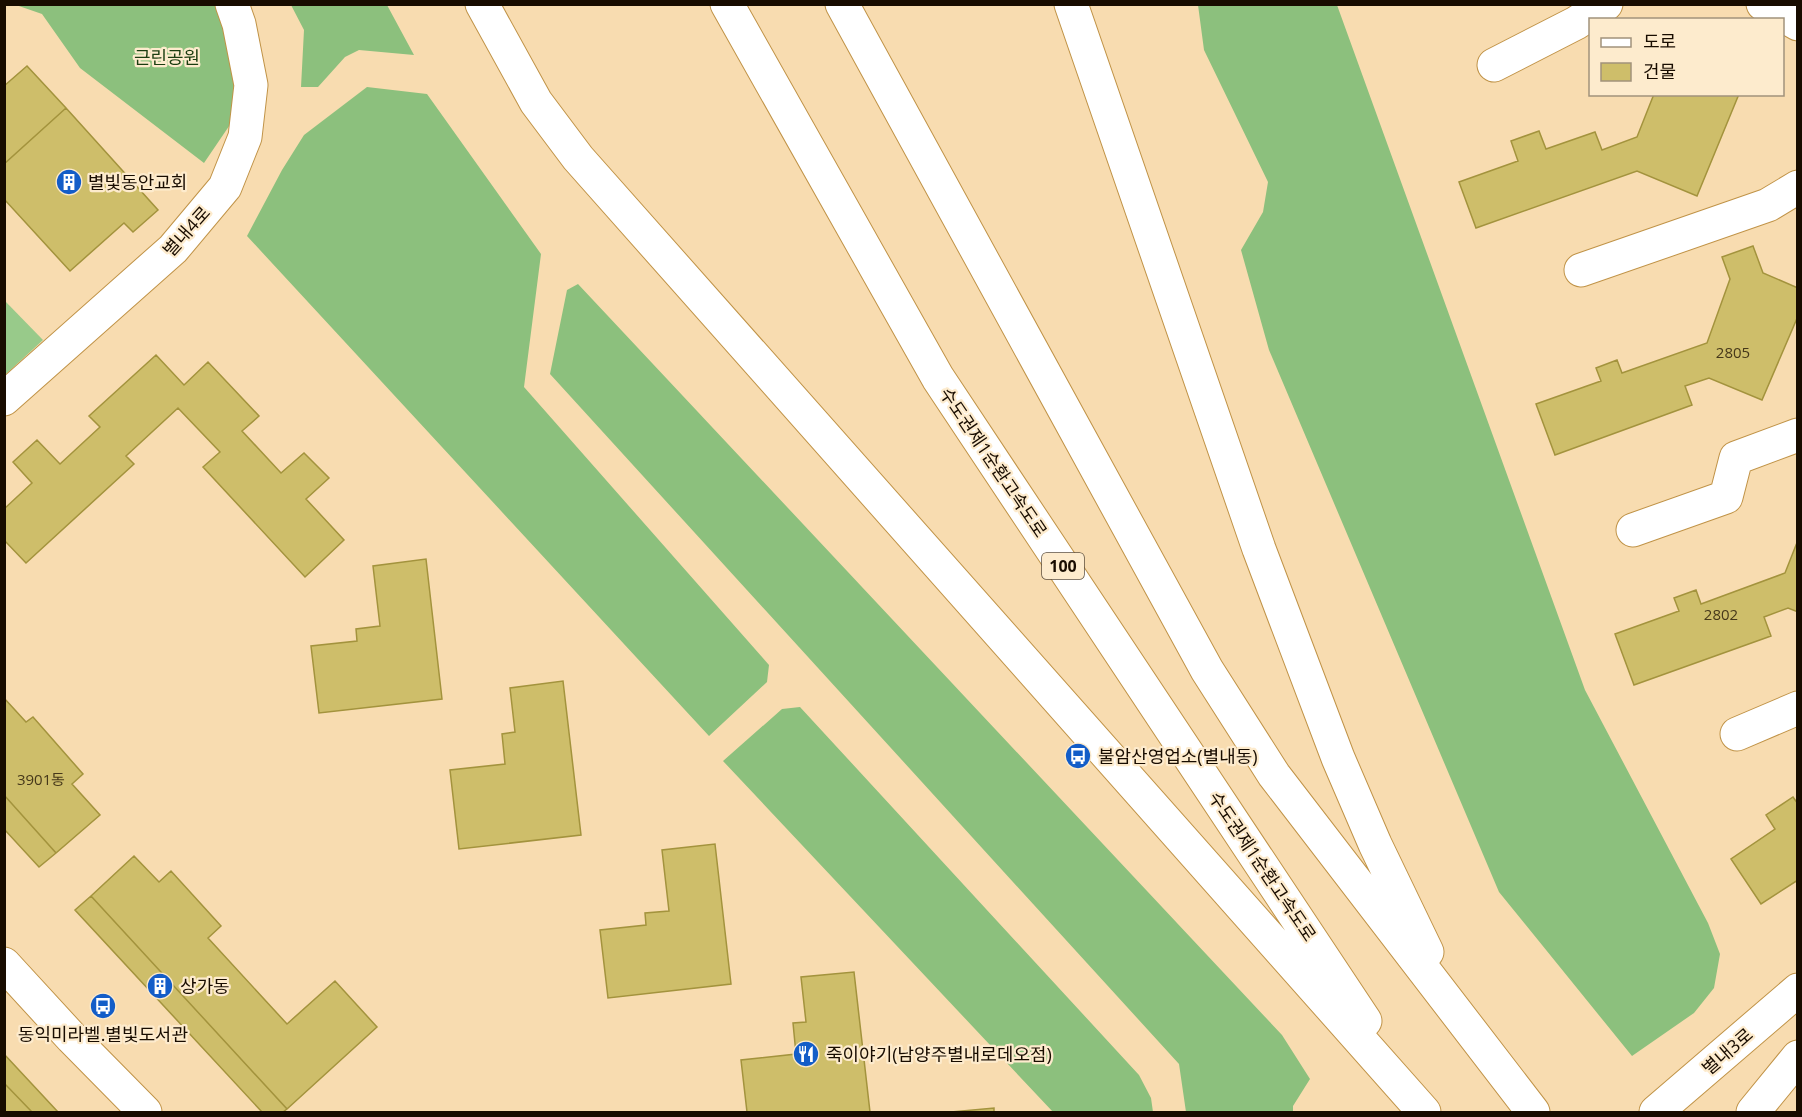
<svg xmlns="http://www.w3.org/2000/svg" width="1802" height="1117" viewBox="0 0 1802 1117" font-family="'Open Sans','Noto Sans KR',sans-serif">
<rect width="100%" height="100%" fill="#f8dcb0"/>
<path fill="#98ca8a" d="M5 301 43 340 5 375Z"/>
<path fill="#8cc07d" d="M16 5H219L242 107 204 163 80 68 42 14Z
M291 5H387L414 55 359 50 345 57 318 87H301L304 30Z
M1198 5H1337L1585 690 1708 923 1720 954 1714 988 1694 1013 1632 1056 1499 892 1269 350 1241 250 1263 212 1268 182 1204 50Z
M367 87 427 94 541 254 524 387 769 665 767 682 709 736 247 236 282 170 304 135Z
M578 284 1282 1035 1310 1079 1293 1106V1112H1186L1179 1064 550 374 567 290Z
M800 707 1139 1075 1151 1098 1153 1112H1053L723 761 782 709Z"/>
<path fill="#cebe6a" stroke="#a3933d" stroke-width="1.5" d="M27 66 66 108 4 164V86Z
M1654 94H1739L1697 196 1637 171 1476 228 1459 182 1518 161 1511 141 1539 131 1546 149 1595 132 1602 150 1637 137Z
M66 108 158 210 133 232 124 223 70 271 4 199V164Z
M1753 246 1763 273 1798 288V316L1762 400 1709 378 1685 386 1692 405 1555 455 1536 404 1601 381 1596 368 1617 360 1622 373 1707 343 1730 279 1722 257Z
M156 355 184 385 208 362 259 416 242 431 281 473 304 453 329 478 306 499 344 540 305 577 203 467 220 452 178 408 126 456 134 464 26 563 4 540V509L32 483 13 462 37 440 60 464 100 427 89 416Z
M1798 540V612L1788 608 1764 617 1771 636 1634 685 1615 634 1679 611 1674 598 1696 590 1701 604 1785 573Z
M426 559 442 699 319 713 311 646 357 641 356 629 380 626 373 566Z
M563 681 581 835 459 849 450 770 505 764 502 734 515 732 510 688Z
M4 698 26 722 33 717 83 774 72 784 100 815 56 853 4 795Z
M4 795 56 853 39 867 4 829Z
M1793 797 1798 804V880L1761 904 1731 859 1775 829 1766 815Z
M715 844 731 984 608 998 600 930 646 925 645 913 669 911 662 850Z
M134 856 159 882 171 871 221 926 208 938 287 1024 335 981 377 1027 287 1109 91 896Z
M91 896 287 1109 283 1112H262L75 910Z
M854 972 870 1112H747L741 1060 796 1054 793 1023 806 1022 801 977Z
M4 1054 58 1112H32L4 1083Z
M4 1083 32 1112H4Z
M994 1108V1112H951Z"/>
<g fill="none" stroke-linecap="round" stroke-linejoin="round">
<g stroke="#c09347" stroke-width="35">
<path id="minor" d="M1763 4 1798 24
M1494 65 1576 23 1606 4
M1581 270 1768 205 1798 187
M4 399 173 249 225 187 245 137 251 85 239 24 232 4
M1633 530 1726 497 1736 458 1798 435
M1737 734 1798 708
M4 964 72 1038 145 1112
M1656 1112 1798 990
M1753 1112 1798 1057"/>
</g>
<g stroke="#c09347" stroke-width="35">
<path id="highway" d="M482 4 536 102 578 158 1424 1112
M727 4 938 378 1365 1021
M842 4 1207 670 1274 775 1533 1112
M1071 4 1259 549 1338 758 1375 844 1427 952"/>
</g>
<use href="#minor" stroke="#fff" stroke-width="33"/>
<use href="#highway" stroke="#fff" stroke-width="33"/>
</g>
<defs>
<g id="building-disc" transform="scale(1.35)"><circle r="9.5" fill="#135dc8" stroke="#fdebcd"/><path d="M-4-6H4V6H1V3H-1V6H-4ZM-2.5-4.3h1.7v1.8h-1.7ZM.8-4.3h1.7v1.8H.8ZM-2.5-1h1.7V.8h-1.7ZM.8-1h1.7V.8H.8Z" fill="#fff"/></g>
<g id="bus-disc" transform="scale(1.35)"><circle r="9.5" fill="#135dc8" stroke="#fdebcd"/><path d="M-5-6H5V4H4V6H2V4H-2V6H-4V4H-5ZM-3.5-4V0h7V-4ZM-3.5 1.2v1.5H-2V1.2ZM2 1.2v1.5H3.5V1.2Z" fill="#fff"/></g>
<g id="restaurant-disc" transform="scale(1.35)"><circle r="9.5" fill="#135dc8" stroke="#fdebcd"/><path d="M-5-6h1v4h1v-4h1v4h1v-4h1v5L-1.5 .5V6h-2V.5L-5-1ZM5-6V6H3V1.5H1.5Q1.5-4 5-6Z" fill="#fff"/></g>
</defs>
<g fill-rule="evenodd">
<use href="#building-disc" x="69" y="182"/>
<use href="#bus-disc" x="1078" y="756"/>
<use href="#building-disc" x="160" y="986"/>
<use href="#bus-disc" x="103" y="1006"/>
<use href="#restaurant-disc" x="806" y="1054"/>
</g>
<g text-anchor="middle" dominant-baseline="central" stroke-width="4.5" stroke-linejoin="round" paint-order="stroke">
<g font-size="15" fill="#46381a">
<text x="1733" y="352">2805</text>
<text x="1721" y="614">2802</text>
<text x="41" y="779">3901동</text>
</g>
<rect fill="#fdebcd" stroke="#5d4f3e" stroke-width="1.5" x="1042" y="553" width="42" height="26" rx="4.5"/>
<g font-size="16" font-weight="bold" fill="#180c00">
<text x="1063" y="566">100</text>
</g>
<g font-size="18" fill="#1a3d10" stroke="#fdebcd">
<text x="167" y="57">근린공원</text>
</g>
<g font-size="18" fill="#180c00" stroke="#fdebcd" text-anchor="start">
<text x="88" y="182">별빛동안교회</text>
<text x="1098" y="756">불암산영업소(별내동)</text>
<text x="180" y="986">상가동</text>
<text x="103" y="1034" text-anchor="middle">동익미라벨.별빛도서관</text>
<text x="826" y="1054">죽이야기(남양주별내로데오점)</text>
</g>
<g font-size="18" fill="#180c00" stroke="#fdebcd">
<text transform="translate(186 231) rotate(-48)">별내4로</text>
<text transform="translate(994 462) rotate(56)">수도권제1순환고속도로</text>
<text transform="translate(1263 866) rotate(56)">수도권제1순환고속도로</text>
<text transform="translate(1727 1051) rotate(-41)">별내3로</text>
</g>
</g>
<rect width="1802" height="1117" fill="none" stroke="#180c00" stroke-width="12"/>
<rect x="1589" y="18" width="195" height="78" fill="#fdebcd" stroke="#a1927b" stroke-width="1.5"/>
<rect x="1601" y="38" width="30" height="9" fill="#ffffff" stroke="#a1927b" stroke-width="1.5"/>
<text x="1643" y="48" font-size="18" fill="#180c00">도로</text>
<rect x="1601" y="63" width="30" height="18" fill="#cebe6a" stroke="#a1927b" stroke-width="1.5"/>
<text x="1643" y="78" font-size="18" fill="#180c00">건물</text>
</svg>
